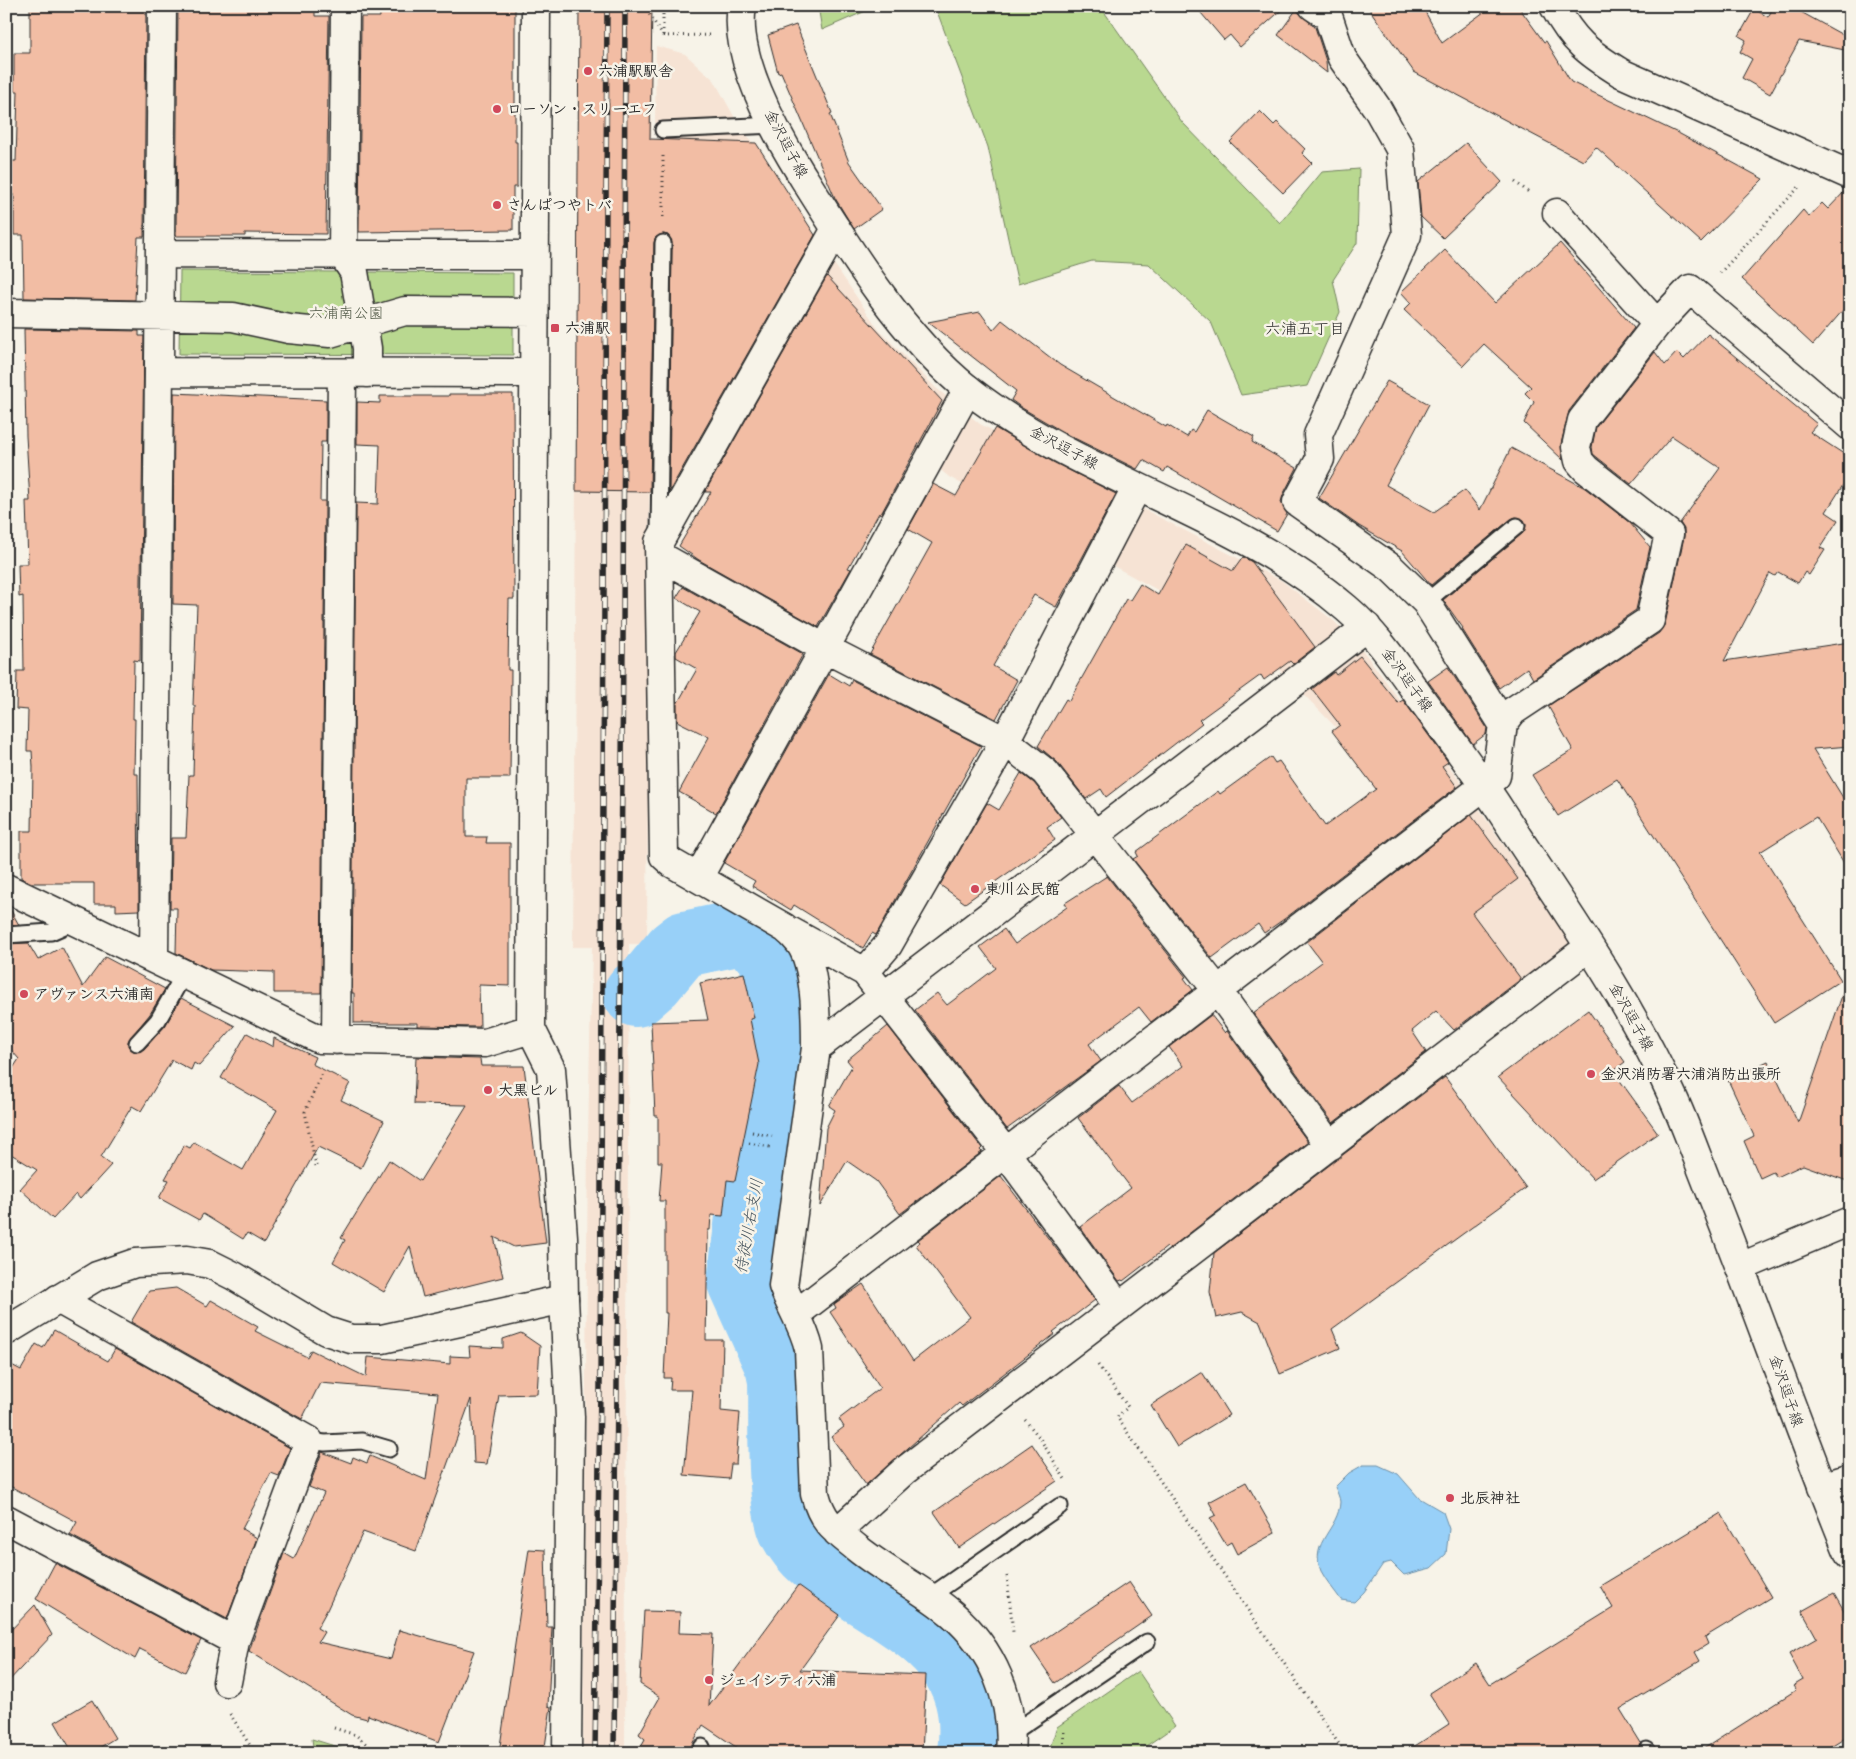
<svg xmlns="http://www.w3.org/2000/svg" width="1856" height="1759" viewBox="0 0 1856 1759" font-family="Pangolin,'Klee One',sans-serif">
<rect width="100%" height="100%" fill="#f7f3e8"/>
<filter id="ink" filterUnits="userSpaceOnUse"><feTurbulence type="fractalNoise" baseFrequency=".02" numOctaves="2"/><feDisplacementMap in="SourceGraphic" scale="10" xChannelSelector="R" yChannelSelector="G"/><feConvolveMatrix kernelMatrix="1 2 1 2 8 2 1 2 1" color-interpolation-filters="sRGB"/></filter>
<g filter="url(#ink)">
<path fill="#f6e3d4" d="M579 6H652L647 944H629L625 1753H583L588 1137 592 947H573Z
M656 46 685 54 714 80 736 120 655 123Z
M747 135 879 330 936 388 980 424 1282 581 1334 621 1367 656 1462 784 1571 944 1518 985 1357 749 1274 664 1189 607 949 477 866 408 697 170H669L670 139Z"/>
<path fill="#b9d890" stroke="#72825e" d="M818 6H877L822 30Z
M935 6H1100L1182 122 1280 223 1322 172 1359 169 1357 243 1333 280 1340 312 1307 386 1241 395 1211 322 1149 264 1092 261 1018 284 988 147Z
M180 271 513 273V355L179 354Z
M1138 1671 1175 1726 1136 1753H1048L1057 1727Z
M312 1739 354 1752V1753H314Z"/>
<path fill="#98d0f8" stroke="#6c8ea6" d="M1363 1465H1378L1398 1474 1419 1498 1443 1512 1449 1529 1446 1554 1431 1568 1404 1575 1391 1562 1383 1564 1364 1592 1354 1602 1341 1600C1335 1591 1326 1581 1321 1571 1309 1542 1339 1529 1340 1502 1340 1498 1337 1492 1335 1487L1349 1473Z"/>
<g fill="none" stroke-linecap="round" stroke-linejoin="round">
<path stroke="#98d0f8" stroke-width="66" d="M636 994 652 980 676 951 685 944 737 933 746 935 762 945 768 951 772 961 781 1012V1055L772 1121 749 1210 740 1282 778 1366 781 1380C782 1415 778 1503 792 1531 805 1556 827 1569 850 1584 919 1629 982 1658 970 1753"/>
</g>
<path fill="#f2bda4" stroke="#2b2b2b" d="M30 6H146L144 237H138L135 300 24 298 23 235H14V195H7V161H16L18 91H14V53H30Z
M178 6H315V16H329L326 234 245 233V236H176Z
M379 6H515V142H517V187H513V230L359 232 361 17H380Z
M579 6H652L650 139 756 143 815 235 669 492 672 243 668 235 663 234 655 238 654 243 650 492 576 491Z
M1195 6H1286L1240 47 1230 35 1224 40Z
M1367 6H1422L1442 43 1492 6H1518L1544 42 1546 41 1571 82 1680 134 1763 179 1701 242 1596 147 1583 161 1414 72Z
M1774 6H1790L1850 39V51L1799 41 1770 94 1742 78 1752 59 1740 52 1746 40 1739 36 1754 9 1768 17Z
M1296 10 1315 27 1326 61 1327 73 1278 35Z
M796 25 832 113 830 114 849 162 882 209 854 229 835 198 781 72 778 73 768 35Z
M1260 111 1274 125 1277 122 1305 149 1302 153 1312 163 1283 193 1230 142Z
M1466 143 1502 182 1443 238 1421 217 1418 182Z
M1846 190H1850V302L1813 345 1742 279 1803 210 1809 217 1822 203 1828 209Z
M1560 243 1634 328 1569 411 1561 444 1563 460 1524 423 1534 402 1525 393 1531 387 1484 344 1463 366 1404 310 1411 303 1401 292 1445 250 1495 303Z
M827 276 942 401 881 514 879 513 848 568 851 569 818 627 699 560 679 546 711 492H705Z
M980 312 993 330 1002 320 1060 365 1166 427 1167 425 1187 437 1191 430 1194 432 1207 410 1254 437 1252 442 1297 468 1283 495 1281 502 1287 514 1277 531 1167 467 1164 472 1143 460 1137 469 1068 435 1022 408 1011 400 1016 391 928 322Z
M24 329 139 331V336H144L140 661 134 660 133 719H135L134 774H138L139 910 116 911V904H94V883H32L21 878V831H32L33 767 32 751H27L28 710 16 709 17 671H24L23 596 19 597 18 564H28L26 501H30L26 436Z
M1708 334 1817 424 1810 432 1850 458V474L1826 512 1838 520 1820 548 1825 550 1809 575 1805 572 1798 583 1778 572 1775 576 1770 573 1724 661 1850 642V746L1813 749 1850 809V873L1816 817 1760 852 1841 980 1774 1023 1617 779 1558 816 1532 775 1573 750 1548 706 1659 633 1665 624 1684 537V529L1680 523 1720 468 1672 436 1631 484 1593 454 1592 447 1596 427 1655 352 1665 365 1677 352 1684 359Z
M1387 381 1429 404 1386 485 1434 512 1465 490 1480 510 1511 448 1585 488 1630 523 1650 547 1636 610 1533 679 1527 668 1499 688 1462 629 1463 628 1443 600 1523 533 1526 525 1524 520 1516 517 1511 519 1431 585 1402 551 1359 526 1319 498Z
M174 393 326 400V442H321L320 501H325L321 993H274V972L211 970 176 953 177 908H170L171 838H186L189 775H193L195 706H193L197 605 173 604Z
M449 394H513L514 599H509L508 670H511L510 778H466V837H487L486 843H510V986L479 985 480 1027 417 1026V1023H354V993H352L356 503 378 504 380 445 357 444V402L380 403V396H449Z
M995 428 1053 462 1116 494 1056 607 1034 595 993 666 1017 680 996 719 870 654 932 543 908 529 933 484 956 496Z
M1186 545 1233 571 1243 557 1252 562 1315 647 1293 664 1290 661 1264 680 1261 675 1199 720 1202 723 1106 797 1101 789 1086 799 1057 762 1038 746 1066 699 1069 701 1126 599 1130 600 1140 584 1158 595Z
M683 587 803 654 716 813 679 792 709 737 677 721V704L697 669 676 657V652L700 612 676 598Z
M1360 656 1398 703 1403 700 1448 762 1442 766 1457 787 1287 917 1264 933 1258 924 1212 958 1133 859 1138 856 1136 852 1218 791 1220 794 1271 757 1275 763 1279 761 1325 826 1376 789 1332 731 1340 725 1312 689 1334 672 1336 675Z
M1448 667 1487 728 1486 734 1473 744 1428 681Z
M829 674 849 686 852 680 981 746 876 935 872 933 863 948 794 905 791 910 752 886 755 881 724 863Z
M1021 773 1034 783 1061 817 1047 827 1055 840 965 903 940 885 987 803 999 810Z
M1471 815 1518 879 1472 913 1521 979 1454 1030 1436 1011 1412 1031 1426 1052 1333 1123 1253 1013 1322 962 1307 942Z
M1107 876 1186 977 1184 978 1193 990 1151 1022 1139 1007 1089 1044 1101 1061 1007 1129 915 1010 937 993 947 1005 996 968 980 947 1004 929 1015 944 1067 907 1065 903Z
M6 905 9 907 19 925 6 926Z
M28 943 38 960 62 947 83 987 105 957 165 989 150 1014 128 1041V1046L135 1052 144 1049 165 1026 181 998 235 1026 199 1066 194 1063 191 1070 172 1060 141 1111 132 1106 101 1157 111 1165 80 1199 76 1194 53 1219 20 1189 37 1170 6 1151V1079L19 1059 6 1044V944Z
M744 973 754 1018 750 1019 759 1064 735 1181 727 1180 723 1216 711 1215 710 1230H708L706 1340H723L721 1411 740 1413 736 1464H731L729 1479 684 1475 692 1390H670L671 1378H664L667 1313H665V1201H659L662 1162H658V1116H655L651 1022 708 1020 700 983Z
M1845 987 1850 988V1182L1803 1165 1777 1177 1773 1172 1760 1178 1744 1141 1754 1136 1728 1080 1768 1061 1798 1123Z
M1588 1010 1625 1062 1613 1071 1658 1133 1593 1179 1498 1077Z
M1211 1015 1225 1033 1227 1031 1308 1142 1169 1249 1167 1247 1123 1281 1122 1280 1119 1281 1080 1227 1131 1188 1078 1118 1119 1086 1132 1103 1183 1066 1169 1047Z
M888 1026 982 1148 980 1150 982 1152 900 1214 876 1181 847 1161 820 1206 826 1128 835 1110 829 1106 852 1066 847 1060Z
M247 1033 273 1047 274 1038 315 1057 312 1064 350 1083 341 1100 384 1121 361 1168 318 1147 264 1243 247 1233 243 1239 203 1214 199 1220 159 1198 169 1180 165 1179 184 1145 190 1148 194 1142 243 1170 277 1110 221 1078Z
M416 1057 480 1059 481 1066H524L546 1243 514 1247 494 1237 503 1277 423 1297 410 1246 384 1292 333 1262 345 1240 341 1238 389 1160 420 1181 467 1105 414 1104Z
M1445 1077 1526 1188 1332 1329 1340 1348 1280 1374 1260 1322 1242 1312 1216 1318 1210 1292 1214 1253Z
M1001 1176 1095 1300 1053 1332 1055 1334 962 1406 959 1403 866 1485 831 1437 844 1427 839 1419 880 1388 830 1312 836 1308 834 1304 863 1284 913 1361 970 1317 916 1245 920 1242 918 1240Z
M176 1288 207 1306 211 1300 258 1327 255 1331 307 1357 311 1350 366 1377 368 1357 450 1364V1356L470 1357 469 1346 503 1348V1339L521 1333 540 1346 537 1394 499 1395 487 1464 474 1463 471 1399 416 1551 363 1532 327 1610 317 1628 324 1632 318 1642 391 1659 399 1630 474 1651 439 1742 368 1715 367 1719 352 1715 249 1651 284 1553 294 1559 324 1493 309 1487 322 1452 351 1463 353 1457 367 1463 370 1456 426 1480 438 1393 320 1383 302 1419 131 1322 149 1291Z
M54 1330 108 1361 115 1349 290 1448 279 1476 271 1473 242 1529 257 1538 227 1619 70 1535 77 1522 6 1484V1362L21 1370 36 1344 43 1348Z
M1202 1372 1229 1415 1177 1447 1151 1405Z
M1032 1444 1057 1481 959 1548 934 1512Z
M1246 1482 1275 1533 1237 1554 1231 1542 1226 1545 1210 1518 1216 1515 1209 1502Z
M1721 1513 1771 1597 1705 1637 1708 1644 1695 1652 1700 1661 1620 1709 1641 1743 1638 1753H1404L1449 1724 1429 1693 1476 1663 1490 1684 1613 1608 1600 1586Z
M529 1549 545 1550 547 1627H552L548 1706 551 1707 544 1753H499Z
M55 1563 201 1640 185 1672 140 1649 135 1659 36 1599Z
M1129 1582 1152 1616 1055 1683 1031 1648Z
M798 1585 840 1615 800 1670 926 1675 922 1753 815 1748 814 1753H745L703 1725 687 1753H637L645 1739 639 1734 660 1697 640 1684 644 1611 680 1612 679 1633 713 1634 709 1706Z
M1834 1593 1850 1621V1734L1820 1753H1697L1796 1690 1793 1686 1803 1680 1789 1654 1817 1638 1802 1611Z
M35 1605 52 1635 6 1684V1635Z
M92 1700 115 1738 91 1753H73L55 1722Z"/>
<g fill="none" stroke-linecap="round" stroke-linejoin="round">
<g stroke="#2b2b2b" stroke-width="19">
<path id="lane" d="M663 130 773 125
M659 533 663 243
M1426 602 1517 526
M6 935 51 932 76 921
M137 1043 158 1020 184 974
M309 1441 325 1443 362 1441 389 1449
M929 1597 1060 1506
M1012 1733 1147 1642
M1647 1750 1649 1753
M699 1753 702 1747"/>
</g>
<g stroke="#2b2b2b" stroke-width="31">
<path id="street" d="M345 6 343 255 354 272 367 348V373
M536 6 531 1029 551 1069 563 1237 564 1299 570 1417 567 1753
M1313 6 1328 16 1342 58 1377 108 1400 149 1407 235 1318 435 1320 459 1297 502 1391 568 1426 602 1503 724
M1557 213 1657 324
M836 229 659 542 664 856 672 863 785 928C790 932 795 937 799 942 816 964 816 1020 816 1048L783 1286C791 1308 804 1326 809 1349L815 1494C823 1524 835 1530 858 1549 888 1573 923 1589 952 1614 992 1648 1015 1701 1010 1753
M160 254 535 255
M6 313 233 317 289 329 330 333 405 311 534 312
M159 372 534 373
M660 556 826 649 1005 741 1045 772 1217 990 1330 1146
M698 878 968 389
M6 888 319 1039 485 1043 531 1029
M790 931 865 972 1006 1153 1119 1307
M154 959 162 6
M865 972 888 945 1005 741 1137 487
M336 1040 342 373
M816 1048 1367 627
M58 1299 309 1441 235 1641 227 1682
M796 1314 1484 786 1496 776 1503 724 1513 711 1650 620 1669 534 1586 469 1579 461 1576 447 1582 420 1657 324 1690 289 1850 426
M1822 1487 1850 1478
M6 1519 235 1641
M837 1532 904 1471 1589 947"/>
</g>
<g stroke="#2b2b2b" stroke-width="31">
<path id="secondary" d="M742 6C733 55 774 130 800 172 845 244 902 337 969 390 1084 480 1235 513 1346 608 1377 634 1399 668 1422 700 1449 737 1477 774 1502 813 1561 904 1626 994 1671 1093 1685 1123 1696 1155 1708 1185 1757 1308 1800 1434 1850 1556
M1554 6C1573 41 1587 52 1621 73L1850 175
M1741 1267 1850 1221
M6 1331 97 1276 135 1263 187 1260 210 1264 234 1276 326 1331 351 1339H382L564 1299"/>
</g>
<path stroke="#2b2b2b" stroke-width="3" stroke-dasharray="1 4" stroke-linecap="butt" d="M644 6 663 36
M663 35V6
M663 36 710 35
M1515 182 1530 193
M663 217V156
M1720 273 1799 187
M752 1132 772 1136
M749 1143 770 1147
M316 1166 305 1112 322 1073
M1098 1365 1128 1407 1117 1417 1345 1753
M1025 1420 1039 1437 1065 1479
M1007 1576 1013 1632
M230 1714 255 1753
M334 1728 356 1735 376 1753
M1063 1753 1064 1731"/>
<use href="#lane" stroke="#f7f3e8" stroke-width="15"/>
<use href="#street" stroke="#f7f3e8" stroke-width="28"/>
<use href="#secondary" stroke="#f7f3e8" stroke-width="28"/>
<g stroke="#2b2b2b" stroke-width="5.5">
<path id="rail" d="M595 1753 600 1387 607 6
M614 1753 623 646 625 6"/>
</g>
<use href="#rail" stroke="#f7f3e8" stroke-width="4" stroke-dasharray="11" stroke-linecap="butt"/>
</g>
</g>
<g fill="#d1495b" stroke="#f7f3e8" stroke-width="2">
<circle cx="588" cy="71" r="5"/>
<circle cx="497" cy="109" r="5"/>
<circle cx="497" cy="205" r="5"/>
<rect x="550" y="323" width="10" height="10" rx="2.5"/>
<circle cx="975" cy="889" r="5"/>
<circle cx="24" cy="994" r="5"/>
<circle cx="1591" cy="1074" r="5"/>
<circle cx="488" cy="1090" r="5"/>
<circle cx="1450" cy="1498" r="5"/>
<circle cx="709" cy="1680" r="5"/>
</g>
<g text-anchor="middle" dominant-baseline="central" stroke-width="5" stroke-linejoin="round" paint-order="stroke">
<g font-size="15" font-weight="bold" fill="#2b2b2b" stroke="#f7f3e8" text-anchor="start">
<text x="598" y="71">六浦駅駅舎</text>
<text x="507" y="109">ローソン・スリーエフ</text>
<text x="507" y="205">さんぱつやトバ</text>
<text x="565" y="328">六浦駅</text>
<text x="985" y="889">東川公民館</text>
<text x="34" y="994">アヴァンス六浦南</text>
<text x="1601" y="1074">金沢消防署六浦消防出張所</text>
<text x="498" y="1090">大黒ビル</text>
<text x="1460" y="1498">北辰神社</text>
<text x="719" y="1680">ジェイシティ六浦</text>
</g>
<g font-size="15" fill="#2b2b2b" stroke="#f7f3e8">
<text transform="translate(786 144) rotate(62)">金沢逗子線</text>
<text transform="translate(1064 448) rotate(28)">金沢逗子線</text>
<text transform="translate(1407 680) rotate(54)">金沢逗子線</text>
<text transform="translate(1631 1017) rotate(61)">金沢逗子線</text>
<text transform="translate(1786 1391) rotate(71)">金沢逗子線</text>
</g>
<g font-size="15" fill="#4e5644" stroke="#f7f3e8">
<text x="346" y="313">六浦南公園</text>
</g>
<g font-size="16" fill="#2b2b2b" stroke="#f7f3e8">
<text x="1305" y="329">六浦五丁目</text>
</g>
<g font-size="16" font-style="italic" fill="#46545e" stroke="#f7f3e8">
<text transform="translate(749 1226) rotate(-80)">侍従川右支川</text>
</g>
</g>
<rect width="1856" height="1759" fill="none" stroke="#f7f3e8" stroke-width="25"/>
<rect x="12" y="12" width="1831" height="1734" fill="none" stroke="#2b2b2b" stroke-width="2" filter="url(#ink)"/>
</svg>
